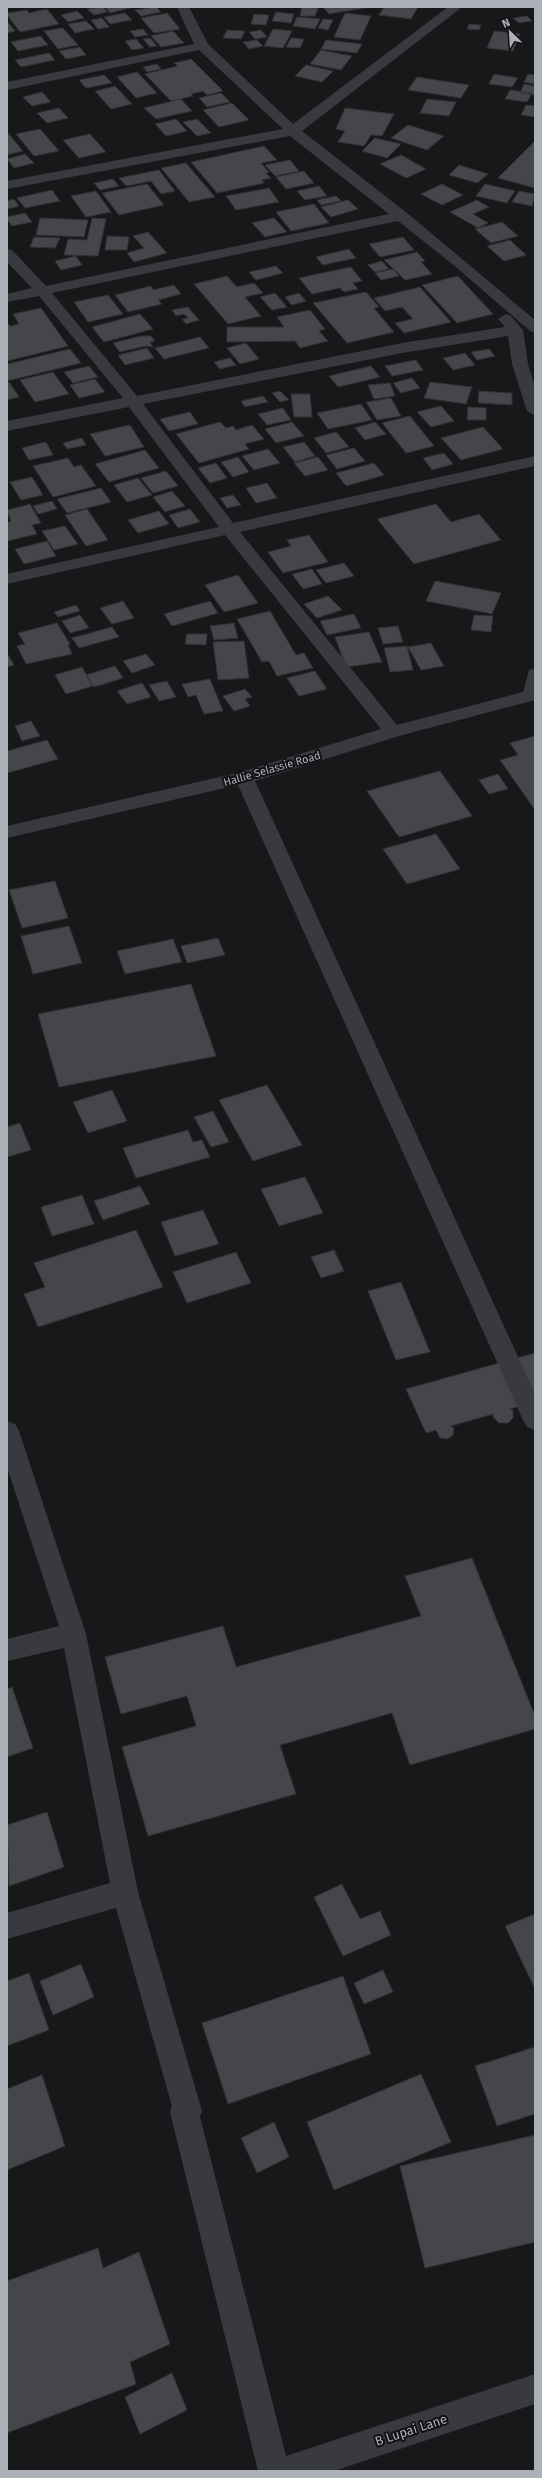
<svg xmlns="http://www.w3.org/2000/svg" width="542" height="2478" viewBox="0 0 542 2478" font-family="'Fira Sans',sans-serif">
<rect width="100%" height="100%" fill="#18181a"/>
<path fill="#45464a" stroke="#323236" d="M103 7 107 12 94 15 87 9Z
M105 7H130V8L110 13Z
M156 7 161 12 141 16 135 10Z
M302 7 318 8 315 16H300Z
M323 7H371L329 14Z
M384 7H418L411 19 379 15Z
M47 9 59 24 20 32 7 15V13L27 10 29 13Z
M77 11 84 18 68 22 61 15Z
M276 12 294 14 291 23 272 21Z
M125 13 132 20 110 24 104 17Z
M167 13 180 29 154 33 141 18Z
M345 13 371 16 360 40 334 37Z
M254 14 269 15 266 25 251 24Z
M527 16 532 21 519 23 513 18Z
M297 17 320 19 315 29 293 26Z
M102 18 109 27 98 29 91 20Z
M323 19 333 20 328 30 318 28Z
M7 21 15 31 7 33Z
M86 21 94 29 75 33 68 24Z
M469 24 481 25 479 30 467 29Z
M63 28 78 45 58 49 44 31Z
M143 29 148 35 135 37 130 31Z
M273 29 292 31 283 48 264 46Z
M227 30 245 31 241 39 223 38Z
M261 30 267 37 255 39 249 32Z
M173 31 184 43 161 47 151 36Z
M494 31 520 34 513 51 487 48Z
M41 36 48 45 18 51 11 42Z
M150 38 157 46 150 47 143 39Z
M291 38 304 39 300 48 286 47Z
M136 39 144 48 132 50 125 41Z
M257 40 263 46 249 49 243 42Z
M326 40 362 44 357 53 321 49Z
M80 47 86 55 66 59 59 51Z
M321 50 352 56 341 70 310 64Z
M49 53 55 60 21 67 15 60Z
M191 59 223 91 207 95 203 91 191 94 193 96 171 101 145 74 178 66 174 63Z
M157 64 161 69 147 72 143 67Z
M306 65 333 71 322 82 295 76Z
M137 72 157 93 136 98 117 77Z
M494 74 518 78 512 87 489 84Z
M528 74 535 75V84L524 82Z
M104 75 112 83 86 88 79 80Z
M417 77 469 85 461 98 408 90Z
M524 84 535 86V95L520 93Z
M115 86 132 104 111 109 95 91Z
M510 90 532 93 527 102 505 99Z
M42 92 51 102 32 106 23 97Z
M221 93 230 102 207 107 199 98Z
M181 99 192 111 156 119 144 108Z
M427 99 456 102 449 116 420 113Z
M232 103 249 120 219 127 203 110Z
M526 105 535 106V117L521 115Z
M59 108 68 118 47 123 37 113Z
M345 108 394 114 382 136 371 135 364 146 338 142 345 131 336 129Z
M176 119 187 131 166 136 155 124Z
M197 119 211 133 197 136 183 122Z
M408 125 444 136 427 150 391 138Z
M40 129 59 151 34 156 16 134Z
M8 133 23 151 7 155Z
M90 134 106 152 79 158 63 140Z
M375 138 401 144 387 158 362 151Z
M535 141V188L498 178Z
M264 146 277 160 261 163 269 172 266 173 271 178 262 180 264 183 217 193 191 162Z
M25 154 34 163 14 168 7 159Z
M401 155 426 169 406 178 380 164Z
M290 160 299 171 275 176 265 165Z
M186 163 215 197 189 202 161 168Z
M459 165 488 174 477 183 449 175Z
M159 170 175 191 161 194 151 181 126 186 119 178Z
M304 171 314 183 286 189 276 177Z
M113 179 119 186 100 190 94 183Z
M147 184 164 205 119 215 102 193Z
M442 184 463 195 442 205 421 194Z
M485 184 515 191 507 203 476 196Z
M319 186 327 196 305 200 297 191Z
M269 188 279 202 236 210 226 196Z
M52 190 60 201 25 208 17 198Z
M96 191 111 212 86 217 71 196Z
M519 191 535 194 532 206 512 202Z
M336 196 341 201 321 205 317 200Z
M14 199 19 206 7 209V201Z
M348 200 358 209 331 217 321 207Z
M477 200 489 207 473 214 488 223 478 228 450 212Z
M314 204 329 223 291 231 276 212Z
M25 213 32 222 12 226 7 219V217Z
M40 218 88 220 84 237 36 235Z
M92 218 106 219 98 256 64 255 68 239 87 240Z
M274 218 287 232 265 237 252 223Z
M502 222 518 236 491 243 475 229Z
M148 232 167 253 134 262 127 253 144 248 133 236Z
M107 236 129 237 127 250H105Z
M34 237 60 238 55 248 30 247Z
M403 237 414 250 380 257 369 244Z
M510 240 526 255 504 261 487 246Z
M349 249 356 258 323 265 316 257Z
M417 252 425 261 421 262 432 274 405 280 384 260Z
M76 256 82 265 61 270 55 261Z
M382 261 389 269 375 272 368 265Z
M276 266 283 273 256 280 249 272Z
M351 267 362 281 353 283 358 289 344 292 340 288 312 294 299 278Z
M393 269 399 276 381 280 375 273Z
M227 276 237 287 254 283 263 293 245 297 261 316 228 324 194 284Z
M458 276 493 314 457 323 422 285Z
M174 285 181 294 158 300 162 304 128 312 115 295 151 286 153 290Z
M420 287 451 322 404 333 395 323 413 319 402 307 385 311 374 298Z
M366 292 379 307 374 308 394 332 347 343 313 303Z
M275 293 287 307 272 310 260 297Z
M299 293 306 301 292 305 285 297Z
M108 295 123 314 88 322 74 302Z
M188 307 199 320 186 324 182 319 188 318 184 314 176 316 172 310Z
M41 308 68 346 7 361V322L10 326 19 324 13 314Z
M310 310 325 329 319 331 328 341 300 348 295 341 227 342V327H284L277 317Z
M140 314 153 329 104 342 92 327Z
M141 336H151L155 341 150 342 153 347 146 346 120 352 113 343Z
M200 337 209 348 164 359 155 348Z
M246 343 259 359 240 364 227 348Z
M147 348 154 358 125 365 118 355Z
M70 349 81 363 7 381V364Z
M489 349 495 356 477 360 471 352Z
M465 353 475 365 453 370 443 358Z
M230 358 236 365 220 369 214 362Z
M416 360 423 370 392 376 385 366Z
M89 366 98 377 73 383 64 372Z
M371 366 380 377 338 387 329 376Z
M53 372 69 394 35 402 20 380Z
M412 378 420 388 401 393 393 383Z
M95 379 105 392 79 398 70 385Z
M7 382H9L19 397 7 400Z
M430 382 472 387 466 404 424 398Z
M390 383 395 396 374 399 368 385Z
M280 391 289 400 280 402 272 393Z
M479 391 512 393V405L478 403Z
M291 394H310L312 417H294Z
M263 396 268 402 245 407 241 401Z
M391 398 401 416 377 420 366 402Z
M361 404 372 420 328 429 317 413Z
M441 406 454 421 431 427 417 412Z
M468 407 486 408V420H467Z
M283 408 291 420 267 425 258 414Z
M190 412 198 424 169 431 160 419Z
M410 416 434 446 406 453 382 423Z
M220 422 226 428 233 426 236 430 252 425 264 439 245 444 249 449 199 463 176 434Z
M292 422 304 436 276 443 265 429Z
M375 422 386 434 365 440 355 428Z
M130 425 144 447 105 456 90 434Z
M483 427 503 449 461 460 441 438Z
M336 432 349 447 326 453 314 438Z
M82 438 86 445 67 449 63 443Z
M46 442 53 455 29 460 22 448Z
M304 442 315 456 295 462 283 447Z
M354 448 365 461 337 469 326 455Z
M268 449 280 463 254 470 242 456Z
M145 450 159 468 109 482 95 464Z
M444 453 453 464 432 470 423 458Z
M238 457 249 472 233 477 221 462Z
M318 457 328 470 305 476 294 463Z
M68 458 74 467 81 465 96 486 53 497 33 466Z
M216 463 227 478 210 483 198 468Z
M374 463 384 475 346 486 336 473Z
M166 471 178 486 153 493 141 478Z
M32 477 43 495 21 500 10 482Z
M138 478 152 495 127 502 114 485Z
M267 483 277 498 256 503 246 488Z
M101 488 111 502 67 513 57 499Z
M172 491 185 506 165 512 153 497Z
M233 495 241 505 227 508 220 498Z
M52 501 57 509 38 514 33 506Z
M30 504 41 523 32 525 37 534 7 541V523L11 521 7 510Z
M436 504 451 522 479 514 501 540 414 564 377 519Z
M87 509 108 540 86 546 65 515Z
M190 509 200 522 178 528 169 515Z
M159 511 169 524 138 533 128 520Z
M65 526 78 544 54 550 42 531Z
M309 535 328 562 283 573 268 552 291 546 287 540Z
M47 541 56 556 24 564 15 549Z
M344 563 354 576 326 583 316 570Z
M312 569 322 584 303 589 292 574Z
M238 575 258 603 224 612 205 585Z
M435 581 501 593 492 614 426 601Z
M328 596 342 610 317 618 304 604Z
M123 601 134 618 112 624 100 608Z
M210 601 218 613 172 626 164 614Z
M76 605 80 611 58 617 54 612Z
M270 611 296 655 304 653 313 668 277 676 269 661 262 662 237 619Z
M354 614 361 628 327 635 320 621Z
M80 615 89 628 70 633 62 621Z
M474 615 493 616 491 632 471 630Z
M57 623 70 644 68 645 72 654 26 664 17 646 25 644 18 633Z
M234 623 238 638 214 640 210 626Z
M398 626 403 642 383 644 378 628Z
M112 627 119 637 79 648 72 638Z
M369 632 382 662 346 667 335 637Z
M187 634H207L206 645 185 644Z
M244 641 249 678 218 680 213 642Z
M431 643 444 666 421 670 408 647Z
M407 646 413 670 390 672 384 648Z
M7 653 14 665 7 667Z
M146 654 155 665 132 673 123 661Z
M115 666 123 678 94 687 86 675Z
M82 667 93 686 66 694 55 675Z
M315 671 327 689 299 696 287 678Z
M210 679 223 711 204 714 196 695 188 697 182 684Z
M167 681 176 697 159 701 149 685Z
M142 683 151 697 127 704 117 691Z
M245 689 252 697 245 699 250 706 234 711 223 696Z
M31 721 40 736 22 741 15 726Z
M535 736V810L500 760 518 755 510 743Z
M47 740 58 759 7 773V751Z
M440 771 472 816 399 837 367 791Z
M498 774 508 789 489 794 479 780Z
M436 834 460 869 407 884 383 849Z
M55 881 68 918 22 928 9 890Z
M69 926 82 963 33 974 21 936Z
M218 938 225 955 187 963 181 946Z
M173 939 182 962 125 974 117 951Z
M191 984 216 1056 59 1087 38 1014Z
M267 1085 302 1145 253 1161 219 1100Z
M112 1090 127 1121 88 1133 73 1102Z
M213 1111 229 1142 211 1147 194 1117Z
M20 1123 31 1150 7 1157V1127Z
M188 1130 193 1142 202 1140 210 1157 136 1178 123 1148Z
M305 1177 323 1213 279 1226 261 1189Z
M140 1186 150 1204 103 1220 94 1201Z
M82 1195 94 1224 52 1236 41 1207Z
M203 1210 219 1244 175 1256 161 1222Z
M136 1230 163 1287 38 1327 24 1294 45 1287 34 1263Z
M334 1250 344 1271 321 1278 311 1257Z
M236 1252 251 1283 187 1303 173 1272Z
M401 1282 430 1352 396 1360 368 1291Z
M535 1353V1402L510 1409 513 1411V1418L508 1423H499L493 1417V1414L451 1426 454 1429 453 1435 447 1439 440 1438 436 1430 426 1433 406 1389Z
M472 1558 535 1716V1729L410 1765 392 1713 280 1745 296 1794 148 1836 122 1747 196 1726 187 1696 121 1714 105 1657 223 1626 236 1667 421 1616 405 1576Z
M12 1687 33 1748 7 1757V1689Z
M47 1812 64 1867 9 1886 7 1825Z
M342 1884 360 1919 380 1911 391 1935 343 1956 314 1897Z
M535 1914V1989L505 1926Z
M81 1964 94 1997 53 2015 40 1981Z
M383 1970 393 1992 364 2004 354 1983Z
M29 1973 49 2030 7 2046V1981Z
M343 1976 371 2054 228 2104 202 2023Z
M535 2047V2114L497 2126 475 2066Z
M421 2074 451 2142 334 2190 307 2122Z
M42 2075 65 2146 7 2170V2089Z
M274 2122 289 2157 257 2173 241 2138Z
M535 2135V2242L425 2268 400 2166Z
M98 2248 103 2268 139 2252 170 2344 130 2362 136 2384 7 2433V2281Z
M172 2373 187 2410 140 2434 125 2397Z"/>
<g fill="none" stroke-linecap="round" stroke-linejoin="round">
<path fill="#393a3f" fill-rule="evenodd" d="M177 7H189L208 44 293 124 448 7H462L302 131 407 213 535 320V333L530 331 456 267 398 221 52 293 137 396 402 343 505 327 498 319 506 314 511 316 523 330 528 364 535 387V416L527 411 512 364 508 336 402 353 143 404 233 523 535 456V466L240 532 397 725 523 692 529 670 535 668V700L399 736 255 781 535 1394V1430L527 1427 523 1420 238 785 7 838V826L241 772 381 729 225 535 7 584V574L219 527 129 407 7 431V421L123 398 39 296 7 302V294L32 288 7 262V249L12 250 46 286 389 214 290 136 7 189V181L283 129 199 50 7 90V82L194 44Z
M7 1421 15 1424 19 1431 86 1634 138 1892 202 2111 200 2117 286 2456 535 2374V2404L334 2471H258L170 2112 172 2106 116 1908 7 1939V1913L110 1883 64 1648 7 1661V1639L59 1626 7 1467Z"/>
</g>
<g text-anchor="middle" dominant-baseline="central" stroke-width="4" stroke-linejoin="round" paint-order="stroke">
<g font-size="11" fill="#abb0b9" stroke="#131315">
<text transform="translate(272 769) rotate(-16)">Hallie Selassie Road</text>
</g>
<g font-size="13" fill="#abb0b9" stroke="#131315">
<text transform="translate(411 2430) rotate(-18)">B Lupai Lane</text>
</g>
</g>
<rect width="542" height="2478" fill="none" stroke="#abb0b9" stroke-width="16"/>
<g transform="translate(510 32) rotate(335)" stroke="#131315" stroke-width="3" paint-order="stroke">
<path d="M0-3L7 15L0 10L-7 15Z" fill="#abb0b9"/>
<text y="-6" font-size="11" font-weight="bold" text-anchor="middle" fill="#abb0b9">N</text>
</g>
</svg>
